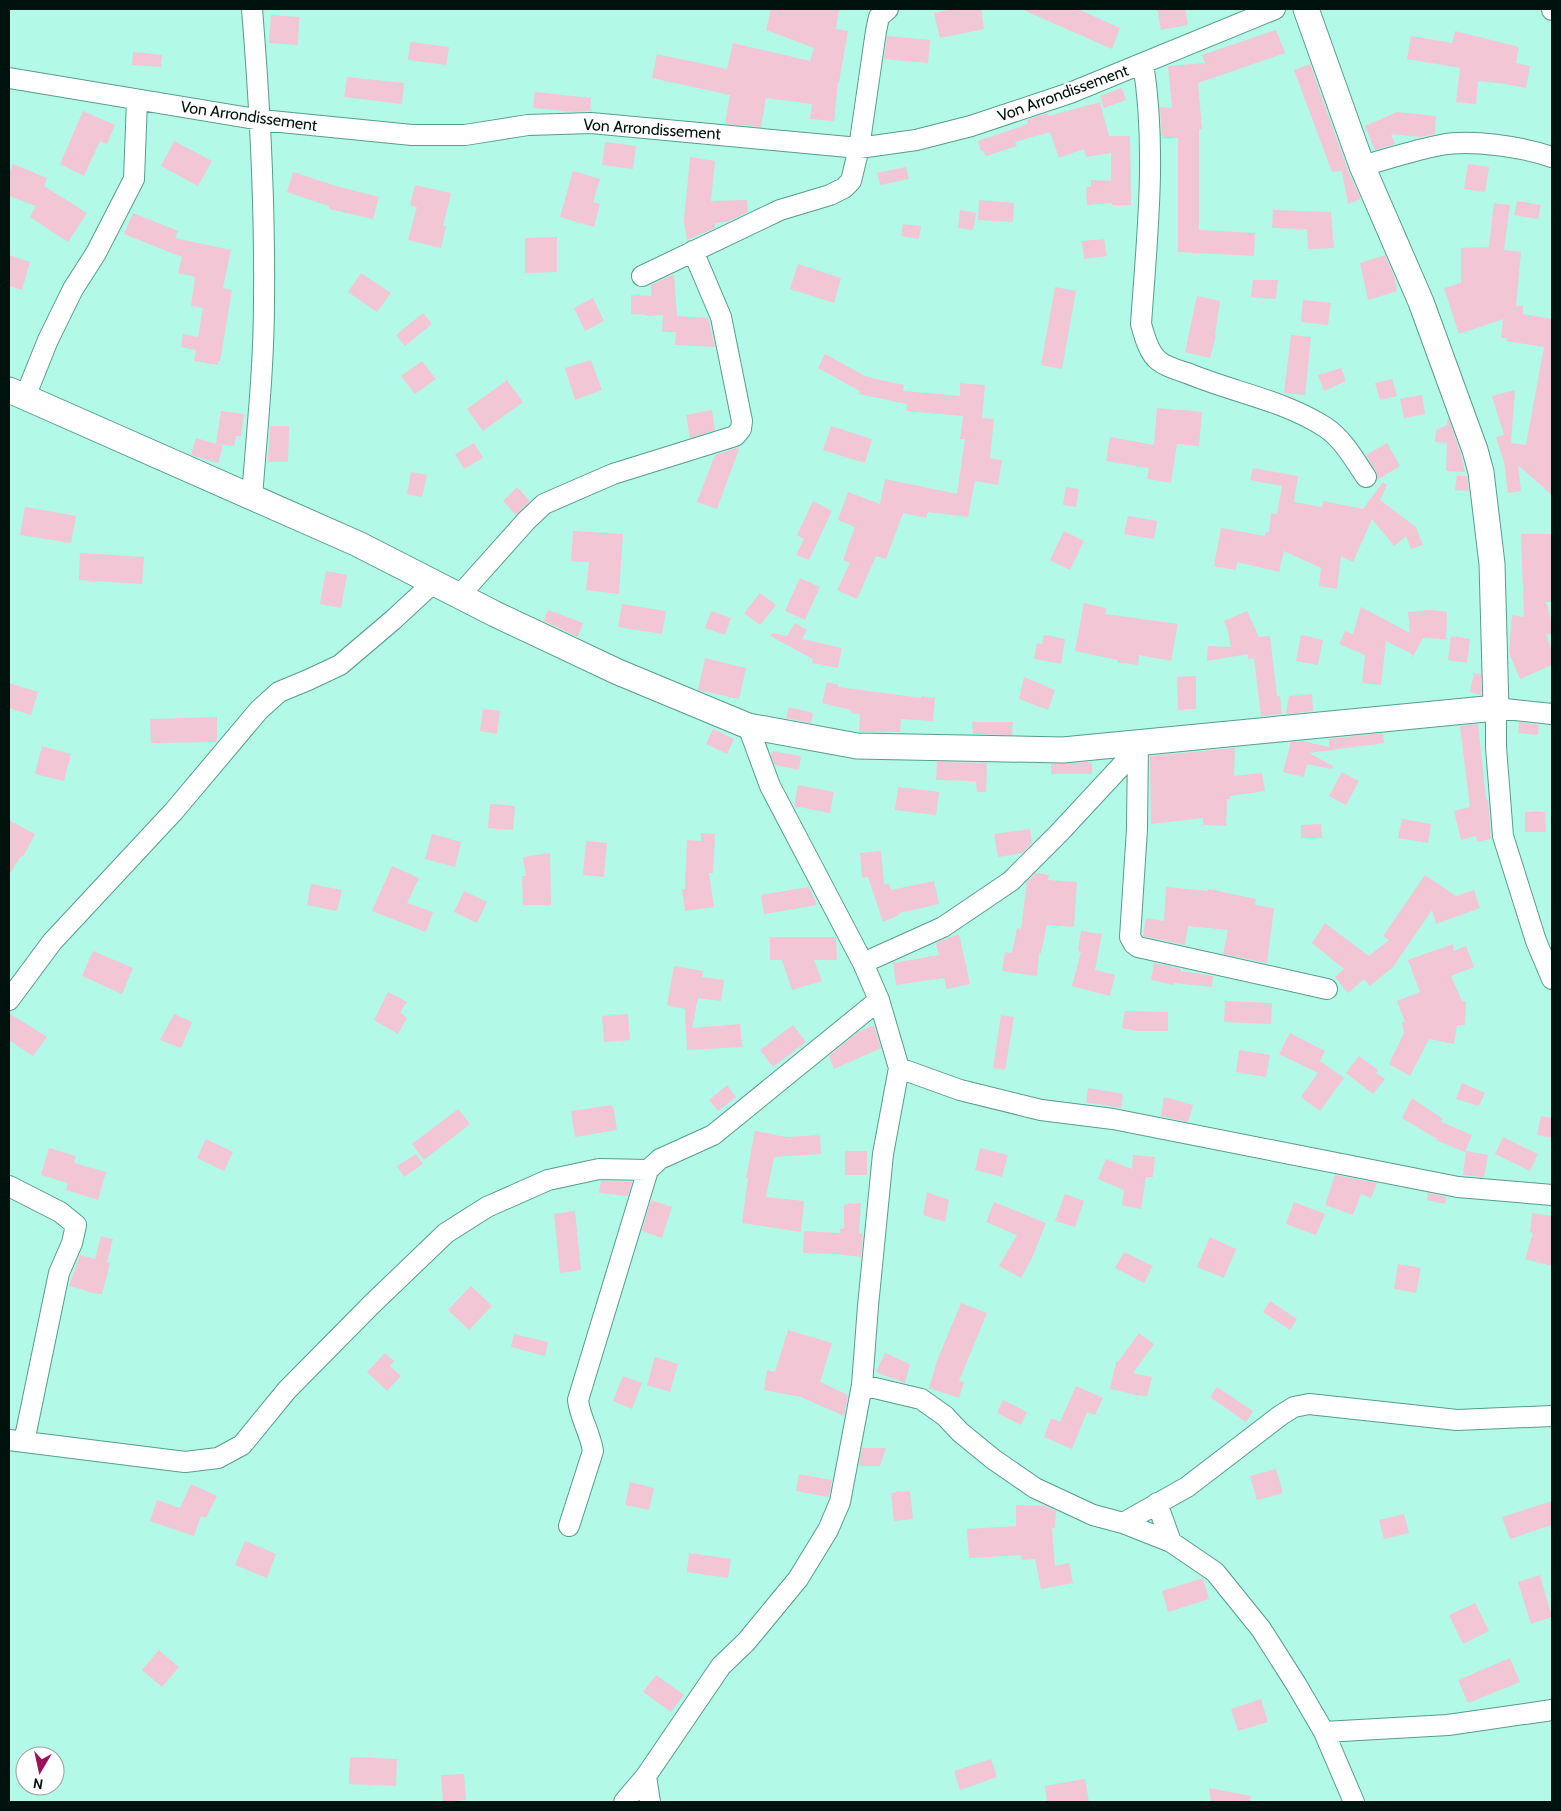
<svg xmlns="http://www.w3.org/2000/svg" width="1561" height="1811" viewBox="0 0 1561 1811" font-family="Cabin,sans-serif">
<rect width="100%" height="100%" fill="#b3f9e7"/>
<path fill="#f2c6d4" d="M771 9H839L836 29 848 31 839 82H838L834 121 810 119 812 104 766 98 761 127 725 124 730 95 652 78 657 54 727 69 733 43 810 61 814 48 766 30Z
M953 9H981L984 29 940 38 934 13Z
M1021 9H1078L1120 28 1112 49Z
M1157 9H1185L1188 25 1161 30Z
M271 15 299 17 298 45 269 43Z
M1276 30 1285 53 1198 83 1202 129H1199V230L1255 233 1254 256 1178 252V138H1162L1160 107 1172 108 1168 66 1205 63 1202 55Z
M1455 31 1519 47 1516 63 1530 66 1526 88 1506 84 1478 81 1476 104 1456 102 1460 68 1407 59 1411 36 1452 43Z
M887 36 930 40 928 63 884 59Z
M410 42 449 47 446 65 408 60Z
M133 52 162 55 161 67 132 65Z
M1310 64 1348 171 1361 199 1348 204 1342 171 1332 172 1294 70Z
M347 77 404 83 402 104 344 97Z
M1122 88 1126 100 1104 108 1100 96Z
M535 92 591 98 590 111 574 112 533 108Z
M1100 102 1109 136H1130L1131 205H1112V203L1087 205 1086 187H1091V180L1111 181V153L1086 157 1084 149 1059 158 1050 132 1015 142 1017 146 986 156 983 151H981L978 141 1028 124 1027 120 1048 113 1049 116Z
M83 111 115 125 107 144 100 141 84 176 60 164Z
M1397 112 1436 116 1435 134 1421 137 1391 134 1395 144 1375 150 1365 126Z
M174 141 212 161 198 186 161 166Z
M605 142 636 146 633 169 602 165Z
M690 157 715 161 711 201 747 200 748 212 727 222 715 223V228L687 240 684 221Z
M13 164 47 178 44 186 87 213 68 242 30 217 36 206 9 196V175Z
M1468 164 1489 167 1485 192 1464 189Z
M906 167 909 179 880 185 877 173Z
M573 171 600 179 593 202 600 204 594 227 560 217Z
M293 172 336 186 379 197 373 219 329 209V206L287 192Z
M415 185 451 193 443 226H446L441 248 408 240 417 207 410 205Z
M979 200 1014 203 1013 222 978 220Z
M1517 201 1541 205 1538 219 1514 215Z
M1494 203 1510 205 1504 250 1521 252 1516 306H1523V314L1552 319V495L1518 465 1521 491 1508 493 1504 462 1496 437 1504 435 1492 396 1515 390 1511 443 1526 445 1544 347 1506 341 1507 338H1501L1503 319 1459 334 1444 288 1461 283V248L1489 247Z
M960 210 976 213 973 230 958 228Z
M1273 210 1331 212 1334 248 1308 249 1307 229 1272 228Z
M133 213 178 231 175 238 231 250 223 288 232 290 220 362 218 361V365L194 361 196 350 181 347 183 334 198 337 203 308 191 306 195 277 178 273 182 257 124 234Z
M903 224 921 226 919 239 901 236Z
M557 237V272L525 273V238Z
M1104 239 1107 256 1084 259 1082 241Z
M9 255 30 262 22 290 9 286Z
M1385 255 1394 276 1397 291 1368 300 1360 263Z
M798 264 841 278 834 303 790 289Z
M361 273 391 293 377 312 348 292Z
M672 275H674L677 316 708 318 715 347 675 345 676 332H662L663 315 647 316V315L631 314V295L651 296V285Z
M1253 280H1278L1276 299 1251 297Z
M1055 287 1076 291 1062 369 1041 365Z
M1197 296 1220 301 1215 335H1216L1210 358 1185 352Z
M593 298 604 321 585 331 574 308Z
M1303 300 1331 303 1328 325 1301 322Z
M423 313 432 324 405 346 396 335Z
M1291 335 1311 337 1305 395 1284 393Z
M825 354 867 377 904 385 903 391 960 396V383L985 385 982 418 994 419 990 458 1002 460 998 485 975 481 968 517 928 512 926 518 903 513 886 559 876 556 857 599 837 590 850 563 843 560 855 527 838 520 848 492 880 504 885 479 957 494 965 439H960L963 416 906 411 907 404 859 394 860 391 818 368Z
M591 360 602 390 575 400 565 368Z
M422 361 436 379 415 394 401 376Z
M1341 368 1346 381 1324 391 1318 375Z
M1392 379 1397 396 1380 400 1375 383Z
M507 380 523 402 483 431 467 409Z
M1422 395 1425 414 1404 418 1400 399Z
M1157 408 1202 412 1199 446 1177 444 1171 483 1147 479 1149 468 1106 461 1110 437 1154 445Z
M712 410 715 430 690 438 686 415Z
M221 411 244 414 241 436H236L234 446 216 444Z
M1448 417 1461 454 1465 472 1446 471 1447 443 1435 442 1436 430 1447 425Z
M270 426H289L288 462H268Z
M831 426 872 439 865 463 823 450Z
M196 438 223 446 218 463 191 455Z
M474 443 483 458 464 469 455 454Z
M1387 443 1400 466 1377 480 1376 471 1366 455Z
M736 448 739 449 717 509 697 502 715 455Z
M1253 468 1298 476 1294 502 1322 507 1323 501 1363 509 1383 482 1387 485 1380 500 1416 527 1423 545 1411 549 1406 536 1394 546 1372 519 1353 562 1341 556 1337 589 1319 586 1321 568 1284 551 1279 572 1237 562 1236 570 1214 566 1221 528 1265 536 1266 532H1269L1271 513 1277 514 1282 486 1250 480Z
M411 472 427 475 422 497 407 494Z
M1457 476H1467L1469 491 1455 490Z
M517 487 530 501 516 515 503 501Z
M1066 487 1079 489 1076 507 1063 505Z
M813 501 832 511 809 560 796 555 804 539 797 535Z
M25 507 76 516 71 543 20 535Z
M1128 516 1157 521 1154 539 1124 534Z
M573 531 623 534 619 594 586 590 589 562 571 561Z
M1064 531 1084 541 1070 570 1050 560Z
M1521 534H1552V602H1546L1552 624V633L1546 635 1552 650V665L1520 679 1509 653 1512 615 1524 617Z
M80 553 144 557 142 584 79 580Z
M326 571 347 575 341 608 320 604Z
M800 578 820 587 805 620 785 611Z
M760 593 776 605 760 625 744 613Z
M1084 603 1106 608 1105 614 1178 624 1171 661 1139 655 1138 665 1117 662 1118 660 1075 651Z
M622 604 666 611 662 634 618 627Z
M1361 607 1410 633 1408 612 1430 610 1447 612 1446 639 1423 638 1412 658V654L1386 641 1381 685 1362 683 1365 655 1339 644 1345 631 1353 634Z
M548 610 583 623 578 637 544 621Z
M711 611 731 618 725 635 705 628Z
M1247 611 1259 637 1270 636 1277 696H1280L1282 714 1261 716 1254 658 1248 659V654L1207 661 1208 646 1231 647 1227 628 1224 621Z
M795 623 807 630 802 639 842 648 838 668 812 663 813 659 770 636 772 633 787 636Z
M1044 635 1065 639 1061 664 1034 659 1037 643 1042 644Z
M1301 635 1323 640 1318 665 1296 661Z
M1451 636 1470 639 1467 663 1448 660Z
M705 658 746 668 739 699 698 690Z
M1474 673 1481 674V695L1470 692Z
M1196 676V709H1178L1177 677Z
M1024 677 1055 690 1048 710 1019 699Z
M827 682 839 685 838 687 921 698V696L935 698 933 721 901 719 900 732H859L860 714 851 713V710L822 703Z
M9 683 38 692 31 715 9 708Z
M1312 694 1313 711 1286 714 1289 696Z
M789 707 813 713 811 723 786 718Z
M483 709 500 711 497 734 480 731Z
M217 717V742L151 743 150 719Z
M972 722H1013L1012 735 973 734Z
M1519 722 1539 725 1538 735 1518 733Z
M1478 724 1486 799 1488 800 1491 839 1477 842 1476 836 1461 840 1454 811 1470 807 1460 726Z
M713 729 734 739 727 754 706 744Z
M1383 733 1384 743 1309 753 1333 766 1332 769 1307 764 1304 777 1283 772 1291 742 1303 741 1329 747V739Z
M42 746 71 754 64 781 35 774Z
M1235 748 1234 776 1262 773 1265 791 1230 796V799H1227L1226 826 1203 825V818L1151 824 1150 756Z
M772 751 801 756 799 770 775 765 771 756Z
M937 762 987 763 986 792H977L976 781 936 780Z
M1092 762V774H1051V764Z
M1342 772 1359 781 1346 805 1329 796Z
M798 785 834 792 830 813 794 806Z
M898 787 939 792 936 815 895 810Z
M490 804 515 806 513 830 488 828Z
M1525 812H1545L1546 832H1525Z
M1402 819 1431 824 1428 843 1398 838Z
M9 820 35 834 23 857 21 856 9 875Z
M1321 824 1322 838H1301V825Z
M1030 829 1032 843 1022 853 998 857 994 834Z
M701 833 715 834 713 873H709L714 907 685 911 682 889H685L687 840 701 841Z
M432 834 461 842 455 867 425 859Z
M586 841 607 843 604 877 583 875Z
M881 851 884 885 889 883 891 890 934 881 939 904 899 913V915L883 922 868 877 862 878 860 853Z
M550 853 551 905H523L522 876H526L523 857Z
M392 866 419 878 407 903 433 912 426 932 372 911Z
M1036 873 1049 875 1048 880 1077 882 1074 927 1047 925 1041 953H1039L1037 976 1002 971 1005 952 1012 953 1017 928 1021 929 1027 882Z
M1425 875 1456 896 1474 890 1480 908 1436 924 1432 910 1393 967 1370 986 1364 979 1348 993 1335 977 1344 969 1312 943 1325 923 1369 956 1389 940 1383 936Z
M311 884 342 890 337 911 307 905Z
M809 887 817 905 764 914 761 895Z
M1166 887 1208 891V889L1256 899 1255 905 1274 908 1267 963 1223 954 1228 930 1188 926 1185 945 1143 936 1146 918 1164 921Z
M464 891 487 902 477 923 454 912Z
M1081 931 1102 934 1095 970 1115 975 1110 996 1072 986 1081 952 1078 951Z
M959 934 970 984 947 989 944 978 896 985 893 963 939 955 936 943Z
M770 937H836L837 960H814L822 981 792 990 782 960H770Z
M1453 944 1454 951 1466 946 1474 967 1451 976 1462 1001H1466L1465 1025H1457L1454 1044 1429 1039 1410 1076 1389 1064 1404 1033 1402 1022H1405L1397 1001 1420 992 1408 960Z
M93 951 133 968 122 994 82 976Z
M1154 963 1181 969V971L1213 976 1212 987 1174 983V985L1151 980Z
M674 966 703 971 702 977 724 980 721 1001 698 998 692 1028 740 1024 742 1047 687 1050 685 1009 667 1005Z
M388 992 407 1002 400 1012 407 1018 398 1034 374 1020Z
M1225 1001 1272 1003 1271 1024 1224 1022Z
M1125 1011 1168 1012V1031H1138L1122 1028Z
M9 1013 47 1037 33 1056 9 1040Z
M174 1014 192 1022 181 1048 160 1040Z
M628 1014 630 1040 604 1042 602 1016Z
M1001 1015 1014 1017 1005 1070 993 1068Z
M793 1025 806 1042 773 1067 760 1050Z
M874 1025 881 1048 834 1069 829 1056 858 1032Z
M1290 1033 1325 1051 1320 1061 1344 1078 1320 1111 1301 1097 1318 1073 1279 1054Z
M1239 1050 1270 1055 1266 1077 1236 1072Z
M1359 1056 1378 1070 1376 1073 1385 1079 1373 1094 1346 1073Z
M1462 1083 1485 1093 1479 1106 1456 1099Z
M727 1085 736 1097 718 1111 709 1100Z
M1088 1088 1123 1094 1121 1108 1086 1102Z
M1164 1097 1193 1105 1188 1122 1161 1116Z
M1412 1098 1443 1119 1441 1122 1472 1135 1465 1152 1436 1140 1437 1139 1402 1118Z
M613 1105 617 1130 575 1137 571 1111Z
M458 1109 470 1124 424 1160 412 1144Z
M1541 1116 1552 1118V1138L1537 1135Z
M755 1131 787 1137 820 1135 821 1154 774 1157 766 1197 804 1201 801 1232 742 1223 748 1178H746Z
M1503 1137 1538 1154 1530 1171 1495 1154Z
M206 1139 233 1152 224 1171 197 1158Z
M49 1148 76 1156 74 1163 106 1172 98 1200 66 1190 68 1183 41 1175Z
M980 1148 1008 1155 1002 1177 975 1170Z
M845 1151H867V1175H845Z
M1466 1151 1488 1155 1484 1177 1463 1175Z
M416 1154 423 1164 404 1177 397 1166Z
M1133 1155 1155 1157 1153 1177H1146L1141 1209 1122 1205 1124 1190 1098 1179 1106 1159 1132 1169Z
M1335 1175 1377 1183 1371 1198 1361 1194 1353 1215 1325 1205Z
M601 1181 632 1182 628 1196 599 1193Z
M927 1192 949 1200 945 1222 923 1215Z
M1428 1193 1446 1197 1445 1204 1427 1200Z
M1065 1194 1084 1201 1075 1227 1055 1221Z
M651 1200 672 1207 662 1238 642 1231Z
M994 1202 1046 1223 1032 1258 1021 1278 999 1266 1017 1235 986 1222Z
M1294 1202 1325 1214 1316 1235 1286 1224Z
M861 1203 859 1233 863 1234 861 1257 836 1254 803 1253 804 1231 840 1233V1229H844V1205Z
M575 1211 581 1270 560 1273 554 1214Z
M1532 1213 1552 1216V1266L1525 1259 1533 1233 1530 1232Z
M101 1236 113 1239 107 1262 110 1263 102 1294 87 1292 88 1291 69 1286 80 1255 95 1259Z
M1210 1237 1236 1249 1224 1278 1197 1267Z
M1124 1252 1153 1266 1144 1283 1115 1268Z
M1398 1264 1421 1268 1416 1293 1394 1289Z
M471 1286 492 1306 469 1330 448 1310Z
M1270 1301 1297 1319 1290 1330 1263 1312Z
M961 1303 987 1313 959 1381 964 1382 959 1398 929 1388 937 1361Z
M788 1330 832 1343 820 1382 848 1395 844 1416 801 1397 764 1390 767 1370 775 1372Z
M1139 1333 1154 1344 1133 1373 1152 1377 1147 1397 1110 1389 1116 1362H1118Z
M514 1334 548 1342 545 1356 511 1347Z
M385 1353 394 1361 390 1366 401 1376 387 1391 367 1372Z
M885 1353 910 1364 905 1383 876 1372Z
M655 1357 678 1364 670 1392 647 1385Z
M623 1376 642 1383 632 1409 613 1401Z
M1076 1386 1103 1398 1095 1415 1087 1412 1072 1449 1044 1437 1051 1418 1060 1422Z
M1217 1387 1253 1411 1246 1422 1210 1397Z
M1003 1400 1027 1412 1021 1425 997 1413Z
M862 1448H886L880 1466H859Z
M1276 1469 1283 1493 1257 1500 1250 1476Z
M799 1474 832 1480 829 1497 796 1491Z
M630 1482 654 1488 649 1510 625 1505Z
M191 1484 217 1496 206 1518 201 1516 194 1536 150 1521 157 1500 180 1508Z
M910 1491 913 1519 894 1521 891 1493Z
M1552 1501V1525L1510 1539 1502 1517Z
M1016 1505 1045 1506 1056 1511 1055 1528H1052L1055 1566 1069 1563 1073 1583 1041 1589 1035 1559 1022 1560 1021 1555 969 1558 967 1529 1016 1526Z
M1404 1514 1409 1533 1384 1539 1379 1520Z
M245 1541 276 1554 267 1578 235 1565Z
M689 1553 731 1559 728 1578 687 1572Z
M1540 1575 1552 1617 1531 1624 1518 1582Z
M1203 1578 1209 1599 1168 1612 1162 1591Z
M1475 1603 1489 1631 1463 1644 1449 1615Z
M159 1650 179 1667 162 1687 142 1670Z
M1510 1658 1520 1682 1468 1703 1458 1680Z
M656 1675 684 1695 671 1712 643 1692Z
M1261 1699 1268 1722 1238 1731 1231 1709Z
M350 1757 397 1759 396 1786 349 1784Z
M991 1759 997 1777 960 1790 954 1771Z
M464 1774 466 1800 443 1802 441 1775Z
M1085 1779 1089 1802H1047L1045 1786Z
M1209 1788 1251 1796 1250 1802H1211Z"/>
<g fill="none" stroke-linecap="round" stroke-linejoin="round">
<g stroke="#589c8c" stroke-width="22">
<path id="minor" d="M252 9C260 106 265 202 264 300 264 366 257 431 252 497
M1552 9V10
M1143 63C1157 149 1147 237 1141 324 1144 335 1149 354 1159 361 1166 367 1178 370 1187 373 1232 392 1283 400 1325 427 1343 439 1354 459 1366 477
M9 78 261 120 412 135H465L528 125 591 123 859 148 916 140 971 126 1070 93 1275 9
M1362 166C1388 159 1414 150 1441 145 1471 139 1523 147 1552 157
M642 276 780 210 830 195 844 188 851 181 859 148 876 31 879 17 888 9
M25 397 48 340 73 289 96 253 134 179 137 100
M459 596 526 521 544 504 613 474 735 436 741 429 742 421 721 317 693 251
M1552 714 1496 708V747L1503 836 1536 941 1552 979
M1138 743 1137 829 1130 937 1134 944 1138 947 1327 989
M863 963 943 927 1011 881 1059 833 1138 748
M9 1000 52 942 174 811 259 710 279 692 308 680 340 665 393 620 433 583
M899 1068 960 1090 1041 1110 1113 1119 1458 1187 1552 1195
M9 1186 60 1212 76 1225 72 1243 59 1273 24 1442
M862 1385 921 1399 945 1416 960 1432 993 1459 1035 1488 1093 1515 1123 1523 1171 1542 1215 1572 1261 1629 1296 1684 1324 1732 1354 1802
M9 1440 185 1462 218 1458 242 1445 287 1390 372 1304 446 1233 487 1207 548 1180 599 1169 648 1170
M1157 1503 1171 1542
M1123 1523 1187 1487 1281 1415 1294 1407 1309 1404 1457 1420 1552 1416
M569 1526 593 1451C590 1432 580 1418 578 1400L648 1170 660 1159 713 1135 879 1000
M1324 1732 1448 1725 1552 1710
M646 1776 650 1802
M624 1802 646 1776 721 1666 746 1642 798 1579 828 1530 840 1502 862 1385 868 1306 883 1154 899 1068 879 1000 863 963 770 786 748 726"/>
</g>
<g stroke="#589c8c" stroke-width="27">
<path id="tertiary" d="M9 390 358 544 495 614 618 672 748 726 857 746 1063 750 1496 708 1492 564 1481 472 1475 450 1421 302 1362 166 1306 9"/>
</g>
<use href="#minor" stroke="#fff" stroke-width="20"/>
<use href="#tertiary" stroke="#fff" stroke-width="25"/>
</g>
<g text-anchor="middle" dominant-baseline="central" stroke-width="4.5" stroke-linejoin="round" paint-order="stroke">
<g font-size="16" fill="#00120d" stroke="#fff">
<text transform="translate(1063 93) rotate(-20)">Von Arrondissement</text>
<text transform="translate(249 116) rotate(8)">Von Arrondissement</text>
<text transform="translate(652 129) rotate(4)">Von Arrondissement</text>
</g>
</g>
<rect width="1561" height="1811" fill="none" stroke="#00120d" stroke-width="20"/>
<g transform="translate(40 1771) rotate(189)"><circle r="24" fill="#ffffff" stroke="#99a09e"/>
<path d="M0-4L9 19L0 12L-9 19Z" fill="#9f105a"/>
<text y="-8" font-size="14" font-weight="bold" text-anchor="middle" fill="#00120d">N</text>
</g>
</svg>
